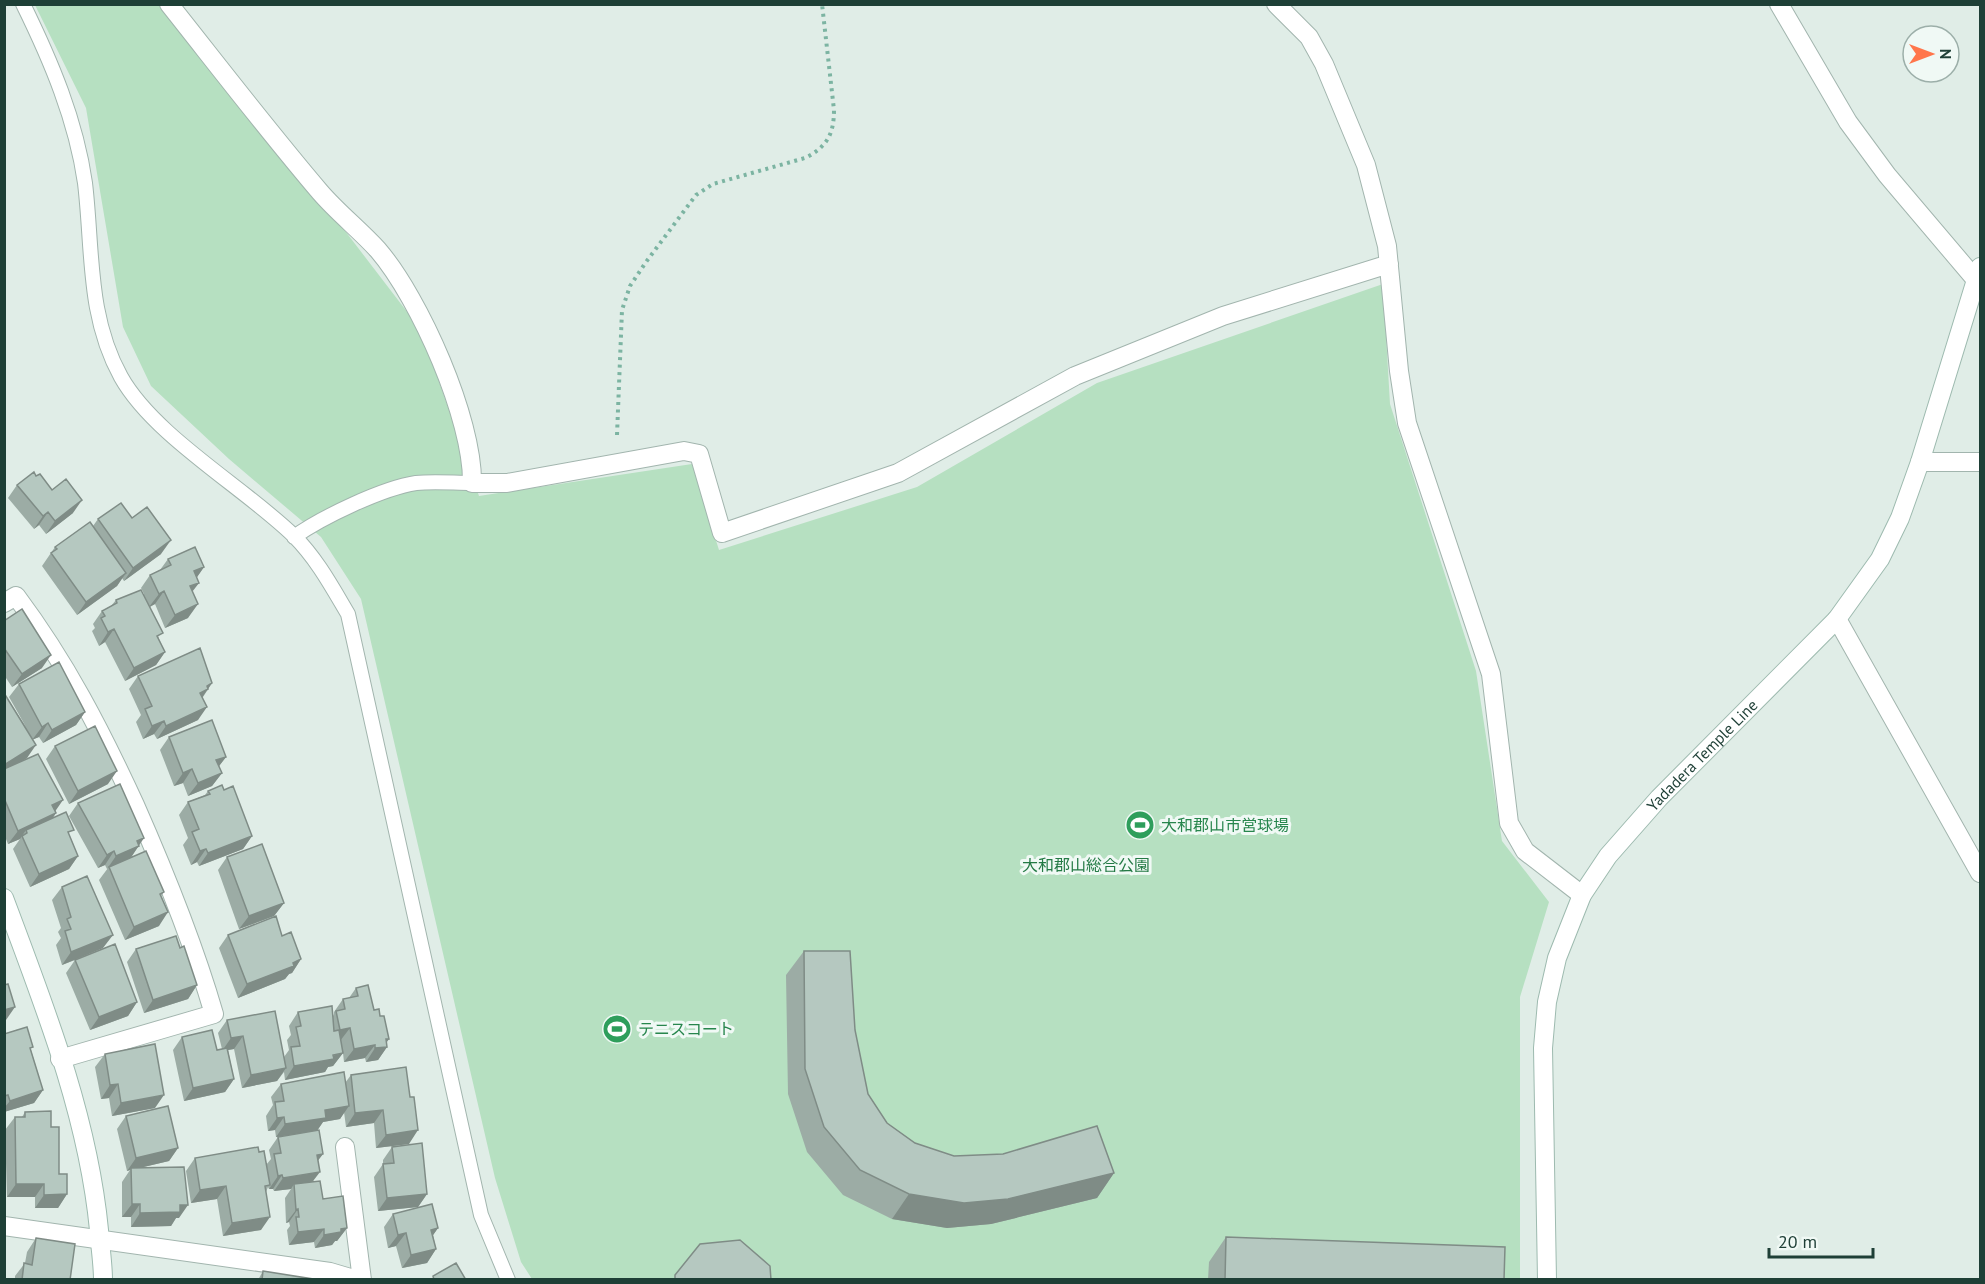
<svg xmlns="http://www.w3.org/2000/svg" width="1985" height="1284" viewBox="0 0 1985 1284" font-family="'PT Sans','Noto Sans JP',sans-serif">
<rect width="100%" height="100%" fill="#e0ede7"/>
<path fill="#b6e0c1" d="M35 5H159L326 206 421 330 479 496 692 464 719 550 917 487 1097 383 1383 284 1390 404 1476 671 1502 841 1549 902 1520 997V1279H532L521 1262 495 1178 361 599 321 537 229 459 151 386 123 327 86 108Z"/>
<g fill="none" stroke-linecap="round" stroke-linejoin="round">
<g stroke="#a2b5ae" stroke-width="16">
<path id="lane" d="M23 4C51 61 76 120 85 183 93 250 87 316 121 377 154 436 245 488 294 536 317 559 332 587 348 614L481 1215 508 1280
M294 537C322 517 383 488 416 483 434 481 454 483 472 483"/>
</g>
<g stroke="#a2b5ae" stroke-width="20">
<path id="street" d="M169 4C219 67 268 131 320 192 338 213 360 230 378 250 420 299 473 419 472 483H507L684 451 699 454 722 533 898 473 1075 376 1223 316 1389 264
M1276 4 1309 37 1324 64 1366 165 1387 246 1399 371 1407 423 1491 674 1509 823 1525 851 1582 895
M1779 4 1848 122 1887 175 1976 280
M1920 462H1980
M4 603 16 596C66 663 100 729 135 805 165 873 193 942 214 1014L60 1059
M1837 619 1980 873
M345 1147 362 1280
M4 1226 330 1272 357 1280"/>
</g>
<g stroke="#9dbaaf" stroke-width="20">
<g id="secondary">
<path d="M4 898C44 1005 88 1115 99 1230 100 1246 103 1263 103 1280"/>
<path id="s1" d="M1547 1280 1543 1048 1547 1002 1557 958 1582 895 1608 856 1659 798 1837 619 1880 559 1900 518 1920 462 1980 267"/>
</g>
</g>
<path stroke="#7cb4a2" stroke-width="4" stroke-dasharray="3 4.5" stroke-linecap="butt" d="M617 435 622 310 630 286 646 262 696 195 713 184 805 158C827 147 834 134 834 110L822 4"/>
<use href="#lane" stroke="#fff" stroke-width="14"/>
<use href="#street" stroke="#fff" stroke-width="18"/>
<use href="#secondary" stroke="#fff" stroke-width="18"/>
</g>
<path fill="#9caca5" d="M36 476 52 490 73 513 46 534 39 525 34 529 8 498 17 485Z
M132 518 161 554 124 581 122 578 117 586 77 615 42 566 55 547 93 526 98 519Z
M168 559 204 567 197 577 192 592 188 618 165 628 155 604 150 607 159 639 165 652 156 665 125 681 105 642 99 646 92 631 95 628 93 624 102 611 111 606 116 600 144 594 141 588 150 575 160 570Z
M4 621 42 668 12 687 4 675Z
M138 676 212 683 203 697 198 720 157 739 154 734 143 739 136 722 141 715 129 689Z
M19 684 85 712 76 725 43 743 39 737 33 739 27 758 22 761 55 812 56 813 52 818 70 836 78 856 69 869 30 887 13 849 20 839 8 844 4 834V693L26 727 9 697Z
M169 737 226 757 219 766 222 773 212 786 188 796 183 783 174 786 160 750Z
M55 746 108 784 69 804 46 759Z
M208 791 252 836 243 849 199 866 197 862 191 865 183 845 188 838 179 815 188 802 205 795Z
M78 803 139 845 131 857 164 892 161 896 159 926 125 940 99 880 108 868 107 869 105 865 98 868 69 816Z
M227 857 284 903 274 916 239 929 218 870Z
M62 887 103 948 77 959 137 1002 128 1016 90 1030 66 973 75 960 62 965 56 945 61 938 58 932 61 928 52 900Z
M228 935 282 936 301 959 292 973 289 974 285 979 238 998 219 948Z
M180 948 197 985 188 999 144 1013 127 962 136 949Z
M804 951 855 1030 868 1094 887 1123 915 1143 954 1156 1114 1173 1097 1198 991 1224 947 1228 892 1219 843 1195 807 1152 788 1094 786 975Z
M356 988 374 1010 380 1016 389 1039 386 1043 387 1047 378 1060 366 1062 365 1058 344 1062 343 1053 333 1066 328 1067 325 1072 285 1080 284 1072 277 1081 242 1088 234 1049 228 1050 234 1079 225 1092 184 1101 173 1050 182 1037 217 1050 222 1049 218 1033 227 1020 284 1057 289 1050 287 1040 291 1035 289 1026 298 1012 333 1016 334 1014V1012L343 999 349 998Z
M4 1034 31 1050 43 1090 34 1103 4 1112Z
M105 1054 155 1108 112 1116 109 1098 101 1099 95 1067Z
M406 1067 409 1144 376 1148 374 1123 346 1127 344 1112 340 1119 323 1122 317 1130 323 1154 318 1160 313 1182 323 1199 347 1228 337 1241H335L332 1245 315 1248 314 1242 289 1245 287 1230 290 1226 289 1222 286 1223 285 1198 291 1189 274 1191 273 1189H269L268 1187 266 1192 261 1230 223 1236 217 1199 191 1203 186 1171 195 1158 259 1152 266 1165 271 1159 269 1150 278 1137H276L275 1130 268 1131 266 1116 273 1105 271 1097 281 1084 345 1083 351 1075Z
M25 1112 51 1127 59 1174 67 1194 58 1208H35V1197H7L5 1130 15 1117H22Z
M126 1116 178 1148 169 1161 139 1168 179 1218H176L171 1226 131 1227V1217H122V1182L130 1170 127 1171 117 1129Z
M392 1147 427 1194 418 1207 378 1211 374 1177 383 1164V1160Z
M393 1214 438 1228 433 1235 436 1249 427 1263 402 1268 396 1246 388 1248 384 1227Z
M1226 1237 1504 1280H1208L1209 1262Z
M36 1238 70 1280H15V1276L25 1263 27 1252Z
M263 1271 313 1280H258Z"/>
<path fill="#7f8c86" d="M82 500 73 513 46 534 55 521Z
M48 512 39 525 34 529 43 516Z
M171 540 161 554 124 581 133 568Z
M204 567 195 580 194 571Z
M126 573 117 586 77 615 86 602Z
M199 583 189 596 190 586Z
M164 591 155 604 149 607 159 594Z
M198 604 188 618 165 628 175 615Z
M114 629 105 642 99 646 108 632Z
M165 652 156 665 125 681 134 668Z
M51 655 42 668 12 687 22 674Z
M212 683 199 702 200 693 207 686Z
M207 707 198 720 157 739 166 726Z
M85 712 76 725 43 743 52 730Z
M164 721 154 734 143 739 152 726Z
M48 723 39 737 32 740 42 727Z
M36 745 27 758 4 772V765Z
M226 757 216 770V760Z
M192 769 183 783 174 786 183 773Z
M117 771 108 784 69 804 78 791Z
M222 773 212 786 188 796 198 783Z
M63 800 54 813 52 805Z
M56 813 47 827 27 833 26 830 20 839 8 844 18 831Z
M252 836 243 849 199 866 208 853Z
M144 838 130 859 109 867 107 869 116 856 137 841Z
M206 849 197 862 191 865 200 851Z
M114 851 105 865 98 868 107 855Z
M78 856 69 869 30 887 39 874Z
M284 903 274 916 239 929 249 916Z
M168 912 159 926 125 940 134 927Z
M113 935 103 948 62 965 71 952Z
M301 959 292 973 289 974 285 979 238 998 247 984Z
M197 985 188 999 144 1013 153 1000Z
M137 1002 128 1016 90 1030 99 1017Z
M15 1007 6 1020H4V1010Z
M350 1028 340 1041 331 1043 340 1030Z
M243 1036 234 1049 222 1051 231 1038Z
M386 1039H389L383 1047H387L378 1060 366 1062 375 1048Z
M375 1045 365 1058 344 1062 354 1049Z
M343 1053 333 1066 328 1067 325 1072 285 1080 294 1066Z
M286 1068 277 1081 242 1088 251 1075Z
M234 1079 225 1092 184 1101 193 1088Z
M118 1084 109 1098 101 1099 110 1085Z
M43 1090 34 1103 4 1112V1108L10 1101Z
M164 1095 155 1108 112 1116 121 1103Z
M349 1106 340 1119 323 1122 317 1131 276 1137 285 1124 325 1110Z
M383 1110 374 1123 346 1127 355 1113Z
M284 1117 275 1130 268 1131 277 1118Z
M418 1130 409 1144 376 1148 386 1135Z
M178 1148 169 1161 131 1170V1168L130 1170 127 1171 136 1158Z
M323 1154 313 1167 317 1155Z
M320 1172 310 1185 294 1184 291 1189 274 1191 283 1178Z
M1114 1173 1097 1198 991 1224 947 1228 892 1219 909 1194Z
M282 1175 273 1189H269L278 1176Z
M16 1184H44L35 1197H7Z
M226 1186 217 1199 191 1203 200 1190Z
M67 1194 58 1208H35L44 1195Z
M427 1194 418 1207 378 1211 387 1198Z
M132 1204H140L131 1217H122Z
M180 1205H188L179 1218H176L171 1226 131 1227 140 1213Z
M298 1209 289 1222 286 1223 296 1210Z
M270 1217 261 1230 223 1236 232 1223Z
M347 1228 337 1241H335L332 1245 315 1248 324 1235 341 1229Z
M438 1228 429 1241 431 1230Z
M324 1229 314 1242 289 1245 298 1232Z
M406 1233 396 1246 388 1248 398 1235Z
M436 1249 427 1263 402 1268 411 1255Z"/>
<path fill="#b5c8c0" stroke="#7f8c86" stroke-width="1.5" d="M34 472 36 476 40 474 52 490 66 479 82 500 55 521 48 512 43 516 17 485Z
M121 503 132 518 147 507 171 540 133 568 98 519Z
M90 522 126 573 86 602 51 553 57 549 55 547Z
M195 547 204 567 194 571 199 583 190 586 198 604 175 615 164 591 159 594 150 575 171 565 168 559Z
M141 590 163 633 157 636 165 652 134 668 114 629 108 632 101 618 105 616 102 611 117 603 116 600Z
M22 609 51 655 22 674 4 648V621Z
M200 648 212 683 207 686 208 689 200 693 207 707 166 726 164 721 152 726 145 709 152 706 138 676Z
M59 662 85 712 52 730 48 723 42 727 19 684Z
M4 693 36 745 4 765Z
M212 720 226 757 216 760 222 773 198 783 192 769 183 773 169 737Z
M95 726 117 771 78 791 55 746Z
M38 754 63 800 52 805 56 813 18 831 4 798V769Z
M120 784 144 838 137 841 139 846 116 856 114 851 107 855 78 803Z
M222 785 224 790 233 786 252 836 208 853 206 849 200 851 192 832 199 829 188 802 210 794 208 791Z
M66 812 74 830 68 832 78 856 39 874 22 836 27 833 26 830Z
M262 844 284 903 249 916 227 857Z
M146 851 164 892 160 894 168 912 134 927 109 867Z
M87 876 113 935 71 952 65 931 71 929 67 919 71 917 62 887Z
M276 916 282 936 291 932 301 959 293 963 294 966 247 984 228 935Z
M176 936 180 948 184 946 197 985 153 1000 136 949Z
M115 944 137 1002 99 1017 75 960Z
M804 951H850L855 1030 868 1094 887 1123 915 1143 954 1156 1003 1154 1097 1126 1114 1173 1008 1199 964 1203 909 1194 860 1170 824 1127 805 1069Z
M8 984 15 1007 4 1010V985Z
M368 985 374 1010 379 1009 380 1016H384L389 1039H386L387 1047 375 1048V1045L354 1049 350 1028 340 1030 336 1011 345 1009 343 999 358 996 356 988Z
M332 1006 334 1031 339 1030 343 1053 333 1055 334 1059 294 1066 291 1047 300 1046 296 1027 301 1026 298 1012Z
M275 1011 286 1068 251 1075 243 1036 231 1038 227 1020Z
M27 1027 33 1047 30 1048 43 1090 10 1101 8 1095 4 1096V1034Z
M212 1030 217 1050 227 1048 234 1079 193 1088 182 1037Z
M155 1044 164 1095 121 1103 118 1084 110 1085 105 1054Z
M406 1067 410 1097H414L418 1130 386 1135 383 1110 355 1113 351 1075Z
M344 1072 349 1106 325 1110 326 1118 285 1124 284 1117 277 1118 275 1102 284 1101 281 1084Z
M168 1106 178 1148 136 1158 126 1116Z
M51 1111V1127H59V1174H67V1194L44 1195V1184H16L15 1117H25V1112Z
M319 1130 323 1154 317 1155 320 1172 283 1178 282 1175 278 1176 274 1154 281 1153 278 1137Z
M422 1143 427 1194 387 1198 383 1164 394 1163 392 1147Z
M258 1147 259 1152 264 1151 270 1185 265 1186 270 1217 232 1223 226 1186 200 1190 195 1158Z
M184 1167 188 1205H180V1212L140 1213V1204H132L131 1168Z
M320 1181 323 1199 343 1196 347 1228 341 1229V1232L324 1235V1229L298 1232 296 1217H299L298 1209 296 1210 294 1184Z
M432 1204 438 1228 431 1230 436 1249 411 1255 406 1233 398 1235 393 1214Z
M1226 1237 1505 1247 1504 1280H1225Z
M36 1238 75 1244 70 1280H22L24 1263 32 1265Z
M740 1240 770 1266 771 1280H675V1275L700 1244Z
M456 1263 466 1280H434L433 1276Z
M263 1271 313 1279V1280H262Z"/>
<defs>
<g id="stadium-disc" transform="scale(1.5)"><circle r="9.5" fill="#2e9e5b" stroke="#f0f9f5"/><path d="M0-5a6.5 5 0 1 0 0 10a6.5 5 0 1 0 0-10ZM-3.5-1.8h7v3.6h-7Z" fill="#fff"/></g>
</defs>
<g fill-rule="evenodd">
<use href="#stadium-disc" x="1140" y="825"/>
<use href="#stadium-disc" x="617" y="1029"/>
</g>
<g text-anchor="middle" dominant-baseline="central" stroke-width="6" stroke-linejoin="round" paint-order="stroke">
<g font-size="16" fill="#1e3f36" stroke="#f0f9f5">
<text stroke="none"><textPath href="#s1" startOffset="576">Yadadera Temple Line</textPath></text>
</g>
<g font-size="16" fill="#27864d" stroke="#f0f9f5" text-anchor="start">
<text x="1161" y="825">大和郡山市営球場</text>
<text x="638" y="1029">テニスコート</text>
</g>
<g font-size="16" fill="#247a45" stroke="#f0f9f5">
<text x="1086" y="865">大和郡山総合公園</text>
</g>
</g>
<rect width="1985" height="1284" fill="none" stroke="#1e3f36" stroke-width="12"/>
<g transform="translate(1931 54) rotate(90)"><circle r="28" fill="#f0f9f5" stroke="#9cafa9" stroke-width="1.5"/>
<path d="M0-4.5L10 22L0 15L-10 22Z" fill="#ff764b"/>
<text y="-9" font-size="16" font-weight="bold" text-anchor="middle" fill="#1e3f36">N</text>
</g>
<path d="M1769 1248v9h104v-9" fill="none" stroke="#1e3f36" stroke-width="3"/>
<text x="1778" y="1248" font-size="18" fill="#1e3f36" stroke="#f0f9f5" stroke-width="4.5" paint-order="stroke">20 m</text>
</svg>
